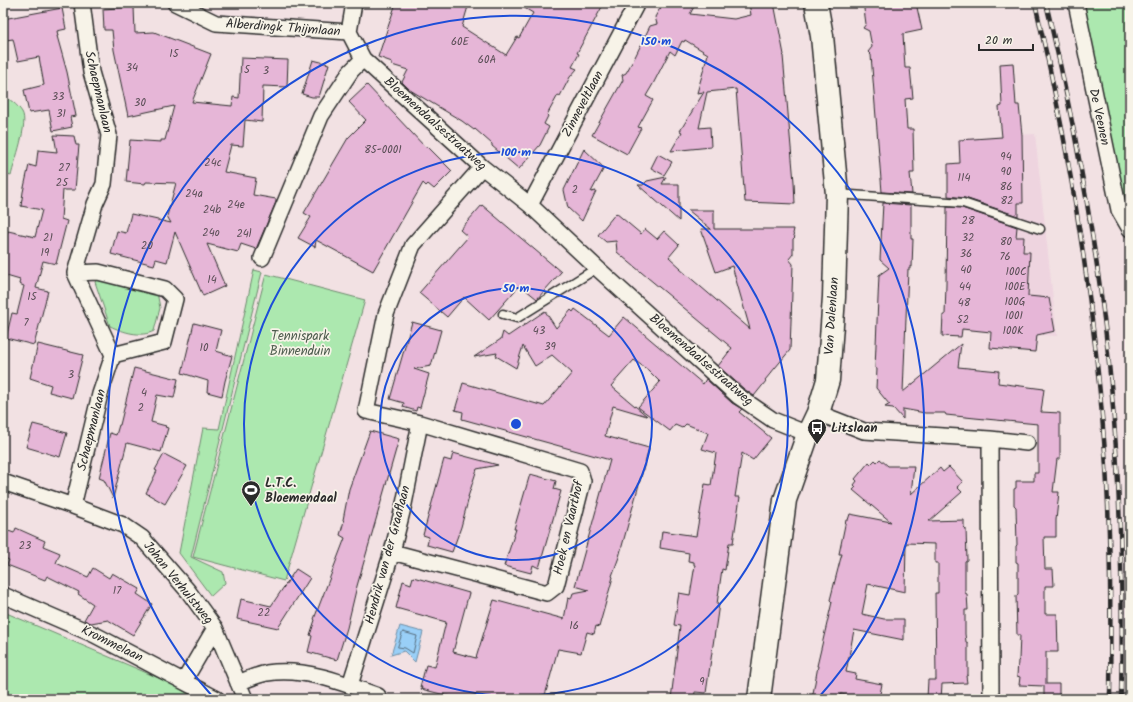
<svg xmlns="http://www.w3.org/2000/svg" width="1133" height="702" viewBox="0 0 1133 702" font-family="Kalam,sans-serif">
<rect width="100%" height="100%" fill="#f2e1e3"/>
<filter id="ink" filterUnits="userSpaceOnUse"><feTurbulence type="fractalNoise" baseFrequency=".025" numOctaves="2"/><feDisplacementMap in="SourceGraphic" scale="8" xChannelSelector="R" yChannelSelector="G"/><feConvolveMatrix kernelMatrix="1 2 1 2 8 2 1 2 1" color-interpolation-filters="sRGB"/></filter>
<g filter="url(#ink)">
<path fill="#eed4df" d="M1035 134 1057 336 956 330 960 205 958 139Z"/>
<path fill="#ace8af" stroke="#6c8a6d" d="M1081 3H1130V219L1126 212Z
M3 95C10 100 17 104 22 112 29 123 14 162 11 176L3 173Z
M254 270 262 272 191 557 223 572 225 583 211 596 179 553 203 428 219 429Z
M266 274 365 300 284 581 193 557Z
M98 278 157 292 160 308 154 331C141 338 123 332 110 326L95 282Z
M4 612 175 685 195 699H3Z"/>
<path fill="#99cff7" stroke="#6d8da5" d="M400 626 423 632 415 662 404 651 391 655Z"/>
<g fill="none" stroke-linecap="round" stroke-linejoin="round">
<path stroke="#576d7d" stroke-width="1" d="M403 632 417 636 413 653 405 648 398 647Z"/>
</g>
<path fill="#e6b6d7" stroke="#2b2b2b" d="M396 3H469L462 27 506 55 517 37 519 38 533 13 516 3H604L577 53 579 54 572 67 577 69 570 77 560 96 558 95 547 115 548 116 544 124 549 127 540 145 519 169 492 146V144L475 129 474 130 462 121 410 90 402 82 408 70 392 65V62L378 57Z
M663 3H696L690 14 734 19 751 15 749 3H774L784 55 783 56 794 182 795 204 745 202 736 89 707 92 699 128 710 127 711 147 671 151 682 132 680 131 704 92 697 93 708 54 685 40 684 42 682 41 675 55 670 51 653 84 646 96 653 100 638 127 641 128 627 154 592 135 623 80 622 75 626 73 635 57 650 26 657 24 655 17Z
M868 3H916L922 30 903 34 905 68H910L913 98 905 99 907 129H913L914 173H910L912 194 882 192 871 55 868 52 872 47 869 31 863 28 866 24 864 9Z
M134 7 135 33 154 32 211 54 192 102 232 106 233 97 239 98 241 58 288 60 287 87 263 86 262 122 245 120 243 146 231 145 224 172 256 178 253 195 276 199V202L256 249 241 244 238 252 207 244 225 286 203 296 175 232 167 262 156 259 154 265 111 254 117 231 126 233 131 214 171 223 167 216 176 183 146 182 145 184 126 182 130 140 161 142V140H165L174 106 128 116 114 50 112 30H104L103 9Z
M62 8 66 29 57 31 58 36H57L67 72 76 116 70 117 72 127 53 131 49 110 29 113 24 90 44 85 39 57 18 61 13 39 6 40 3 19Z
M313 60 329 64 319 97H312L302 94Z
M1013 63 1016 105H1019L1022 135 1023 203H1018V216L965 198 948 196V164L960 163 959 140 1002 137 999 107 1002 106 1000 64Z
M367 85 425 147 427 146 452 171 434 189 428 184 426 186 423 183 373 271 316 240 315 247 298 238 311 217 304 213 348 138 366 120 349 102Z
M54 135 74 136 76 145H79L75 190H63L61 219 67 221 56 264 43 261 36 288 48 291 34 345 6 338 12 313 17 314 24 286 19 284 20 280 3 275V244L8 231 35 237 42 210 21 206 23 192 29 165 36 167 38 150 57 152Z
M584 149 604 168 591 192 596 191 582 221 568 208 564 190Z
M658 154 672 162 664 175 651 168Z
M666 177 662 184H679V221L638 185H643L647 181Z
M883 203 911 205V239H913L912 267 910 266V269H908L903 392 961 344 958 367 999 371 998 383 1044 389 1041 412 1060 413V459H1057L1053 492H1059L1056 520V537H1044L1045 569H1053L1054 586H1045V614H1057L1058 652H1046V684H1059V699H1044V686L1019 685 1020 677 1017 676 1018 661 1019 660 1020 635H1017L1016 596 1018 594V563L1016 562V546L1017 545 1016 507 1014 505V489L1016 488V481H1034V473H1038V424L975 418 946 415 945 413H925L903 409V419L893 408 885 407 890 404H889L876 388 877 369 875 368 879 275 889 268 880 260Z
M482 205 561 272 537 299 520 285 489 320 464 297 447 317 419 293 468 237 460 230Z
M947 207 962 208 1017 227 1016 237H1024L1023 252H1030L1028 296 1049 298 1055 331 1037 335 1035 352 990 348 991 332 962 329 961 337 942 336 943 315H945L946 285Z
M688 210H714V229H794L793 234 795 237 793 239V254L789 259 793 264 790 350 765 380 766 381 754 396 744 389 718 366 732 348 617 252 616 241 606 242 598 235 616 213 641 234 645 229 657 239 664 231 679 245 669 257 681 268 680 269 750 329 732 266 716 272 701 229H711Z
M575 309 609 335 624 317 703 384 706 379 732 403 742 409 739 412 771 438 753 460 742 453 735 497H740L733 543H729L725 570 722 569 717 604H719L706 693 695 692 694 699H671L680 626 674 625 678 599 679 593 690 595 695 565H694V562L688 561 689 553 660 548 662 531 696 536 705 484 711 485 716 453 702 449 708 433 686 424 682 428 675 425 670 431 638 407 660 382 648 370 634 360 611 386 647 416 613 406 605 436 649 448 619 557 612 576 613 577 599 627 596 626 594 634 587 632 581 653 558 649 544 699H468L458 697 457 698 421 689 422 687H420L426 665 435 667 446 622 396 608 403 581 411 584 413 577 469 593 453 652 476 658 494 600 564 619 568 598 571 599 573 593 589 590 575 586 610 460 462 419 463 412 455 410 463 383 544 406 572 373 552 355 535 366 523 346 516 368 496 356 497 353 474 357 501 339 503 332 508 336 545 311 556 328 571 310 573 312Z
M412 322 441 330 431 366 414 369 429 374 420 408 417 407 416 411 403 407 404 403 390 399Z
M194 323 221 330 216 351 232 356 225 381 222 396 207 392 208 381 182 373Z
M38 344 83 355 72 398 49 392 51 385 30 378Z
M134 368 178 379 174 398 157 395 151 422 166 426 165 427 168 428 161 452 127 443 113 498 104 480 99 478 110 433 116 435 119 425H120Z
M33 424 67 433 60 457 26 447Z
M370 431 399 439 357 586 347 628 337 660 308 652 312 636 310 635 315 620 314 619 345 538 340 535 344 521 343 520 349 489Z
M453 453 498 465 477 469 468 497H469L461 527 452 552 427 545 429 537 423 535 444 459 451 461Z
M164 454 187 466 165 504 146 493 157 471 155 470Z
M880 459 888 466H914L911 494 940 468 943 472 949 467 963 482 957 487 962 492 929 521 964 520V527L966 529 967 560 965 561V593L967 594 968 610H965V634L966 642 968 643V675L966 676 967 683 942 684 941 699 927 698 928 680H936L935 593H938V563H935V544L906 543 905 592 868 584 862 614 884 619H904V640L854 630 846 672 856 674 855 679 882 684 879 699H865L841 694 840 699H812L818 666H817L832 602 830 600 840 561 842 554H839L846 520H848L850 514 891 522 853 490 856 487 854 485 857 481 855 479 869 462 871 464 875 460 877 462Z
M530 474 556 481 554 489 561 491 539 568 533 565 531 573 504 566 516 529H514Z
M16 528 45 541 43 546 60 553 56 563 88 577 93 568 109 578 112 573 140 589 137 594 152 604 133 635 108 620 91 623 84 620 93 604 78 594 79 592 47 576 45 580 7 565 9 560 3 557V529L14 533Z
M296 569 310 578 278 628 237 619 241 599 271 606Z"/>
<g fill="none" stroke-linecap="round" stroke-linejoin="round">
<g stroke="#2b2b2b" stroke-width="11">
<path id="lane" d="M837 194 963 203 1040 229
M503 314 517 318 597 268"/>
</g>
<g stroke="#2b2b2b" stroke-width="18">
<path id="street" d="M175 3 216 23 349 32
M354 3 349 32 363 59 482 167 530 205 597 268 738 396 773 420 808 434
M1076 3 1119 210 1130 229
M530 205 637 3
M262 258 321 116 351 71 363 59
M75 273 98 272 165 289 175 299 164 342 113 355
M818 413 864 431 990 439 1027 443
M990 439 991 699
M3 482 73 506 123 525 142 538 188 591 215 628 245 699
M73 506 100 394 113 355 75 273 95 204 104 184 109 135 91 72 82 3
M392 552 547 593 556 586 583 481 580 471 420 423 366 411 386 314 413 245 482 167
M3 595 95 635 217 699
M184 681 215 628
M238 683C248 679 257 675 267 673 305 667 344 683 378 696L379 699
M350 685 392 552 404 504 420 423"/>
</g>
<g stroke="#2b2b2b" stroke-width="25">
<path id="secondary" d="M759 699 785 500 808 434 818 413 828 380 834 297 837 194 822 36 816 3"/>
</g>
<use href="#lane" stroke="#f7f3e8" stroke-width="8"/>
<use href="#street" stroke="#f7f3e8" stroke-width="15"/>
<use href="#secondary" stroke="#f7f3e8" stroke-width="22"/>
<g stroke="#2b2b2b" stroke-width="4.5">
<path id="rail" d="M1035 3C1070 151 1094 301 1105 452 1111 534 1111 617 1110 699
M1046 3C1067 90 1084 178 1097 266 1118 409 1124 555 1121 699"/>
</g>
<use href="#rail" stroke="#f7f3e8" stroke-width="3" stroke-dasharray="9" stroke-linecap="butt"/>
</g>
</g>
<g fill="none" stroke="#1d4ed8" stroke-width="2">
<circle cx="516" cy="424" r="136"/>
<circle cx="516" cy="424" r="272"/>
<path d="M213 697A408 408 0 1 1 819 697"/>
</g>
<defs>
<g id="bus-pin" transform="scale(1)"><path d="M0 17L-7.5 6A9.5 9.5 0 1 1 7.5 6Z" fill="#2b2b2b" stroke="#f7f3e8"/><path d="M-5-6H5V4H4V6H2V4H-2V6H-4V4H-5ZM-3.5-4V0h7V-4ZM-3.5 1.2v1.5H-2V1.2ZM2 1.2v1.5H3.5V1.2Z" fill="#fff"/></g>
<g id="stadium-pin" transform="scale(1)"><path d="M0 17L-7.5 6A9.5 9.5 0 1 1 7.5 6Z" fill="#2b2b2b" stroke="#f7f3e8"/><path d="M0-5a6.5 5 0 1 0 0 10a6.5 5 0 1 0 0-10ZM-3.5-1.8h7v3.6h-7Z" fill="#fff"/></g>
</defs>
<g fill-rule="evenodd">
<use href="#bus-pin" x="817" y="428"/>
<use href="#stadium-pin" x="251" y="490"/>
</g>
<g text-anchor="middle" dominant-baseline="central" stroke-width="3.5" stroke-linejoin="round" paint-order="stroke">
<g font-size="11" fill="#5a4e56">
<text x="460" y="42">60E</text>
<text x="174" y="54">15</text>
<text x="487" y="60">60A</text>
<text x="132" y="68">34</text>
<text x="247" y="70">5</text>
<text x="266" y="71">3</text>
<text x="58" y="97">33</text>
<text x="140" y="103">30</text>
<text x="61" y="114">31</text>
<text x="383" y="150">85-0001</text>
<text x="1006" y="157">94</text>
<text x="213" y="163">24c</text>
<text x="64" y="168">27</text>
<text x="1006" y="172">90</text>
<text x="964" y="178">114</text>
<text x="62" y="183">25</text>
<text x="1006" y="187">86</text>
<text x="575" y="190">2</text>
<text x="194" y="194">24a</text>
<text x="1007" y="201">82</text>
<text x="236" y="205">24e</text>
<text x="212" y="210">24b</text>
<text x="968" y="221">28</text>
<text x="211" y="233">24o</text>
<text x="244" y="234">24l</text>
<text x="48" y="238">21</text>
<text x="968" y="238">32</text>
<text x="1006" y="242">80</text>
<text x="147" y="246">20</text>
<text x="45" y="253">19</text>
<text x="966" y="254">36</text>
<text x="1005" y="257">76</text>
<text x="966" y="270">40</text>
<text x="1016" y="272">100C</text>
<text x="212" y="280">14</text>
<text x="965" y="287">44</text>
<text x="1015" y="287">100E</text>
<text x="32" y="297">15</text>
<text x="1015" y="302">100G</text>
<text x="964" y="303">48</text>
<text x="1014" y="316">100I</text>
<text x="963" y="320">52</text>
<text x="26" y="323">7</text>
<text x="539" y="331">43</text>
<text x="1013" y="331">100K</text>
<text x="550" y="347">39</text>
<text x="204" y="348">10</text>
<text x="71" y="375">3</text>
<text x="144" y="393">4</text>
<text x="141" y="408">2</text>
<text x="25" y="546">23</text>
<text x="117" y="591">17</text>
<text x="264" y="613">22</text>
<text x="574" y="626">16</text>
<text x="702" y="682">9</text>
</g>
<g font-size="13" fill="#2b2b2b" stroke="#f7f3e8">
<text transform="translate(283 28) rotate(4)">Alberdingk Thijmlaan</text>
<text transform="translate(98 92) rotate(77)">Schaepmanlaan</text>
<text transform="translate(583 104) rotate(-62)">Zinneveltlaan</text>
<text transform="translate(1099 117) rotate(78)">De Veenen</text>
<text transform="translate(435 124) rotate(42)">Bloemendaalsestraatweg</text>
<text transform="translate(832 316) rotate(-86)">Van Dalenlaan</text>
<text transform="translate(701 360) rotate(41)">Bloemendaalsestraatweg</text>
<text transform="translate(92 430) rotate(-76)">Schaepmanlaan</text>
<text transform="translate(569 528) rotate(-77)">Hoek en Vaarthof</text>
<text transform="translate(388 555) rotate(-75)">Hendrik van der Graaflaan</text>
<text transform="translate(178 583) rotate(51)">Johan Verhulstweg</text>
<text transform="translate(112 644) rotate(26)">Krommelaan</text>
</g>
<g font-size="13" fill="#4b5a4c" stroke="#f7f3e8">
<text x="300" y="336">Tennispark<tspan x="300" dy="15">Binnenduin</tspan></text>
</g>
<g font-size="13" font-weight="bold" fill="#2b2b2b" stroke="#f7f3e8" text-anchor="start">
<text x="831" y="428">Litslaan</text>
<text x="265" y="483">L.T.C.<tspan x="265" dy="15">Bloemendaal</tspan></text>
</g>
</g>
<circle cx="516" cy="424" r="6" fill="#1d4ed8" stroke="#f7f3e8" stroke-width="2"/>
<g font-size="12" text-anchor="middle" font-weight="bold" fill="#1d4ed8" stroke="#f7f3e8" stroke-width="3.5" stroke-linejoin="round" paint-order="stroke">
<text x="656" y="45">150 m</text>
<text x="516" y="156">100 m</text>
<text x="516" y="292">50 m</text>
</g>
<rect width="1133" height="702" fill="none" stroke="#f7f3e8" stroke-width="16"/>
<rect x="8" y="8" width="1117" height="686" fill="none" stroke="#2b2b2b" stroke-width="1.5" filter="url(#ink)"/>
<path d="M979 44v6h54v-6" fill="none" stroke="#2b2b2b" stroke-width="2"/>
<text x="985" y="44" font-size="12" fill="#2b2b2b" stroke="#f7f3e8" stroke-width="3" paint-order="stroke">20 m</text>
</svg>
